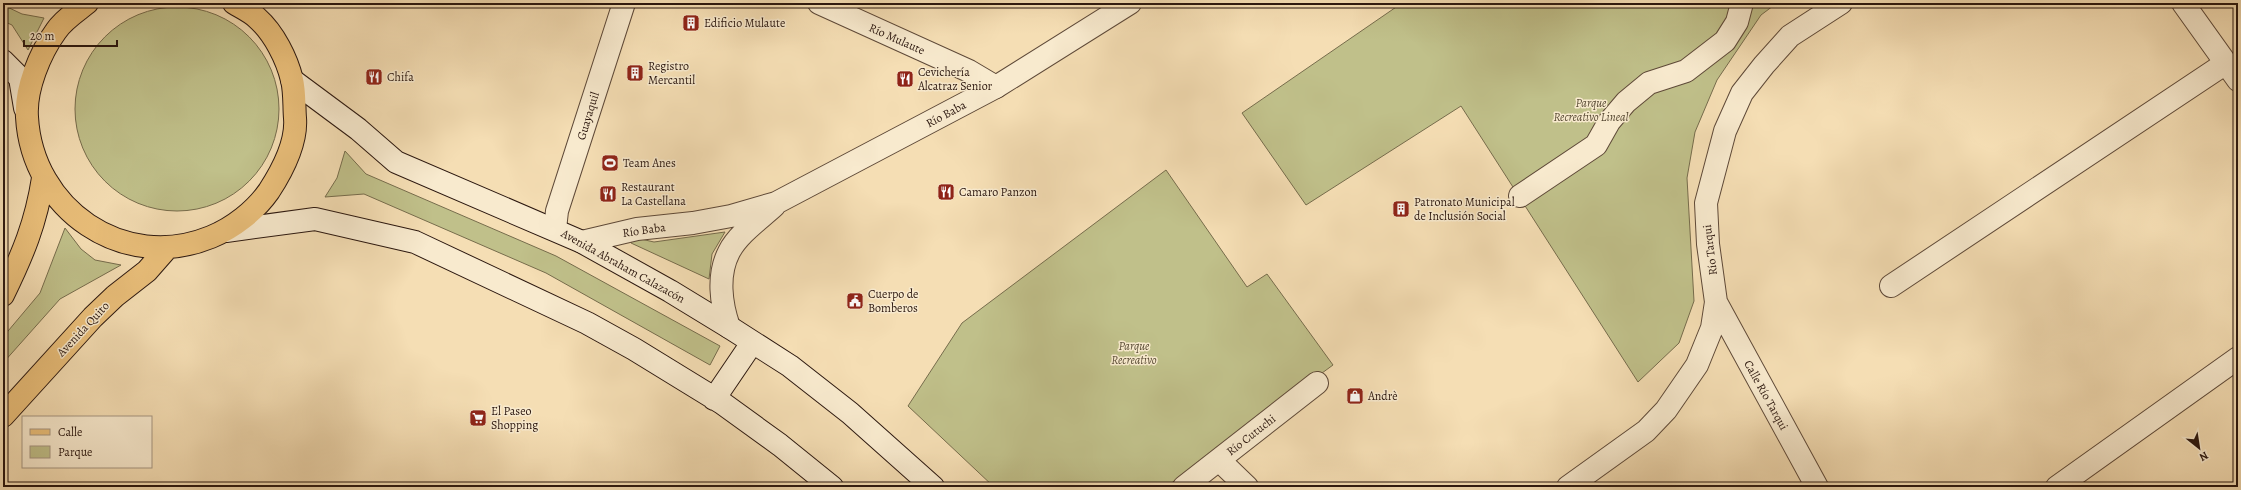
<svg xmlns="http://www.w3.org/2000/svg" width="2241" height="490" viewBox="0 0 2241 490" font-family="Alegreya,serif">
<rect width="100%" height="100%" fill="#f5deb4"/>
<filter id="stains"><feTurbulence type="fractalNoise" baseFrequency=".005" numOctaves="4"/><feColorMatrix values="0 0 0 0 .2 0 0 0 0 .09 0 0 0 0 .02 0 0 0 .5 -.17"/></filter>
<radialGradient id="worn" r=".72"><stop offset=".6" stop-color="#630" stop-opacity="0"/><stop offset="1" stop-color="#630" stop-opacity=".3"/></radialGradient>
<path fill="#c0c08a" stroke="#766c4c" d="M1402 3H1777L1761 15 1717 80 1695 132 1687 178 1694 301 1679 343 1638 382 1461 106 1306 205 1242 113Z
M3 5 22 14 44 18 28 50 12 25 3 21Z
M75 109a102 102 0 1 1 204 0a102 102 0 1 1-204 0Z
M345 151 366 174 556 256 720 346 710 365 546 273 364 194 325 197 337 178Z
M1166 170 1247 287 1267 274 1333 365 1166 487H994L908 406 962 323Z
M65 228 81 249 95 260 121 265 60 299 3 363V337L40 293Z
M725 232 712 254 709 279 631 243 632 237 654 242Z"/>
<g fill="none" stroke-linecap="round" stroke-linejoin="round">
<g stroke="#5e4938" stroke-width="24">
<path id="pedestrian" d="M1520 196 1596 145 1609 122 1626 102 1649 83 1686 71 1725 41 1737 22 1742 3"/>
</g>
<g stroke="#5e4938" stroke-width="24">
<path id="minor" d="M819 3 969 71 996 87
M2183 3 2238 80
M1891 286 2226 63
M1716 302 1817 487
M1219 460 1247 487
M1184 487 1317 383
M1568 487 1646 431 1666 410 1697 365 1712 328 1716 302 1708 244 1706 203 1725 131 1742 93 1764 65 1790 36 1841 3
M2057 487 2238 358"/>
</g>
<g stroke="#5e4938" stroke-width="24">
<path id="tertiary" d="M555 229 557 211 624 3
M582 242 637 229 693 223 731 216 776 203 996 87 1130 3
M729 327C721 304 717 275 729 252 738 234 760 219 774 206"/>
</g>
<g stroke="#2b170f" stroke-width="24">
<path id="secondary" d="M3 61 20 78 25 108
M292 80 358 129 396 162 582 242 670 291 729 327 790 366 850 413 933 487
M226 231 315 219 415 242 587 323 634 349 722 403 780 445 832 487
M714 399 752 343"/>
</g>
<g stroke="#2b170f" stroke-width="24">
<path id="primary" d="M87 3C77 11 63 20 56 31 40 53 25 89 27 117 32 209 123 273 211 237 233 228 255 211 269 191 282 171 297 142 295 118 294 106 295 92 292 80 287 59 274 33 257 18 251 12 242 8 234 3
M3 295C23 254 36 223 43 178
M3 416 93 317 115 296 147 271 168 247"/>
</g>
<use href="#pedestrian" stroke="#f8eace" stroke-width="22"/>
<use href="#minor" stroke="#f8eace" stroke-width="22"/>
<use href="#tertiary" stroke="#f8eace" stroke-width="22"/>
<use href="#secondary" stroke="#f8eace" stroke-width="22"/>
<use href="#primary" stroke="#eabf7a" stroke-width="22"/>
</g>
<defs>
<g id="building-square" transform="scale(0.9)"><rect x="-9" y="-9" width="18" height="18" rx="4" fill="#8f2418" stroke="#f8eace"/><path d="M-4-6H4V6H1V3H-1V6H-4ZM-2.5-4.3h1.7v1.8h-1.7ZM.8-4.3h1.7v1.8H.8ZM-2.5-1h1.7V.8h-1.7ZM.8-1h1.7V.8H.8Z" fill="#fff"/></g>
<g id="restaurant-square" transform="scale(0.9)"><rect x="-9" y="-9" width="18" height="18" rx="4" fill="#8f2418" stroke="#f8eace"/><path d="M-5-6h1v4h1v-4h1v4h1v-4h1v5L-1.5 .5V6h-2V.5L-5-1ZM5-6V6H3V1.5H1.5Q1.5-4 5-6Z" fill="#fff"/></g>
<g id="stadium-square" transform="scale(0.9)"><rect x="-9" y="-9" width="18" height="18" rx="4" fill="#8f2418" stroke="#f8eace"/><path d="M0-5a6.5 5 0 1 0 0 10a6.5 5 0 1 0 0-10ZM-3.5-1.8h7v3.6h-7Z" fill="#fff"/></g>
<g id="civic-square" transform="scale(0.9)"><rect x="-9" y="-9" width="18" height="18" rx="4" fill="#8f2418" stroke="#f8eace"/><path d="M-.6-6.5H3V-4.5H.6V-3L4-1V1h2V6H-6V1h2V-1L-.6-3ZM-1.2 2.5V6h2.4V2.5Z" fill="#fff"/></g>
<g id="shop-square" transform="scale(0.9)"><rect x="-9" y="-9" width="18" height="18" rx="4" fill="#8f2418" stroke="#f8eace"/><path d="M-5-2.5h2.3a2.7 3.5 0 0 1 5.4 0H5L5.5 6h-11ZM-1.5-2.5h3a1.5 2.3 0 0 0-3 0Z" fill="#fff"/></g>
<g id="supermarket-square" transform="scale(0.9)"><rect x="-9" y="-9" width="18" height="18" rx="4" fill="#8f2418" stroke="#f8eace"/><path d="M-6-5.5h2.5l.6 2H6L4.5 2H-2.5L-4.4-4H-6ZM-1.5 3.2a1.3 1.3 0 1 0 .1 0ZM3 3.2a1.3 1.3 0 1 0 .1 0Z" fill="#fff"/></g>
</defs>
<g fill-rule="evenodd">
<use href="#building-square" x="691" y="23"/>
<use href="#building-square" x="635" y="73"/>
<use href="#restaurant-square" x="374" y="77"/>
<use href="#restaurant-square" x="905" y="79"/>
<use href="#stadium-square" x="610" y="163"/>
<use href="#restaurant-square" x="946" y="192"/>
<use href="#restaurant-square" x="608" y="194"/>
<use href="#building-square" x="1401" y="209"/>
<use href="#civic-square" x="855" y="301"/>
<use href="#shop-square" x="1355" y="396"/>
<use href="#supermarket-square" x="478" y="418"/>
</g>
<g text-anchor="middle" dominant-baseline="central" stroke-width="3" stroke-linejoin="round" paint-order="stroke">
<g font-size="12" fill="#2b170f" stroke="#f8eace" text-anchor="start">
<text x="704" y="23">Edificio Mulaute</text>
<text x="648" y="66">Registro<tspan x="648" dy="14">Mercantil</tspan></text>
<text x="918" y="72">Cevichería<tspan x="918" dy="14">Alcatraz Senior</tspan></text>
<text x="387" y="77">Chifa</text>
<text x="623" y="163">Team Anes</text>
<text x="621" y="187">Restaurant<tspan x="621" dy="14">La Castellana</tspan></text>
<text x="959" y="192">Camaro Panzon</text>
<text x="1414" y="202">Patronato Municipal<tspan x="1414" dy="14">de Inclusión Social</tspan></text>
<text x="868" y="294">Cuerpo de<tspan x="868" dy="14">Bomberos</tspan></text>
<text x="1368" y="396">Andrè</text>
<text x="491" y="411">El Paseo<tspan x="491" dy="14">Shopping</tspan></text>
</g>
<g font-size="12" fill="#2b170f" stroke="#f8eace">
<text transform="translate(897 39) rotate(24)">Río Mulaute</text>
<text transform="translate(946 114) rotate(-28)">Río Baba</text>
<text transform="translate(588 116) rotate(-73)">Guayaquil</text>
<text transform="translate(644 230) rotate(-8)">Río Baba</text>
<text transform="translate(1710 250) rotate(-97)">Río Tarqui</text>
<text transform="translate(623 266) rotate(29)">Avenida Abraham Calazacón</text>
<text transform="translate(83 329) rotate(-47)">Avenida Quito</text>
<text transform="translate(1766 395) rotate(61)">Calle Río Tarqui</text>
<text transform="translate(1251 435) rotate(-38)">Río Cutuchi</text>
</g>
<g font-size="12" font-style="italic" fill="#584a34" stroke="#f8eace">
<text x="1591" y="103">Parque<tspan x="1591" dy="14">Recreativo Lineal</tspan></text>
<text x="1134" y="346">Parque<tspan x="1134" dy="14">Recreativo</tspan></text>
</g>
</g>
<rect width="2241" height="490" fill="none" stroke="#f5deb4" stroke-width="16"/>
<rect x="4" y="4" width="2233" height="482" fill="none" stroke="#2b170f" stroke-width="2"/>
<rect x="8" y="8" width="2225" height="474" fill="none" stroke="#2b170f"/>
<rect x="22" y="416" width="130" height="52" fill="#f8eace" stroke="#a69682"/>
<rect x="30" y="429" width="20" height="6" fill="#eabf7a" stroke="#a69682"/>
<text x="58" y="436" font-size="12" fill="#2b170f">Calle</text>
<rect x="30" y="446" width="20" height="12" fill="#c0c08a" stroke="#a69682"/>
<text x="58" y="456" font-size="12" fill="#2b170f">Parque</text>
<g transform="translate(2199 448) rotate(150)" stroke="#f8eace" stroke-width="3" paint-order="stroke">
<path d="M0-3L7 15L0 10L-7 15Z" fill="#2b170f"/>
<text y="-6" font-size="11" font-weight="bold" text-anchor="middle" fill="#2b170f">N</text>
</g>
<path d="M24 40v6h93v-6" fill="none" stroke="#2b170f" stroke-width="2"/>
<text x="30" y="40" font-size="12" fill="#2b170f" stroke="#f8eace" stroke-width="3" paint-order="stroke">20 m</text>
<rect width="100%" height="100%" filter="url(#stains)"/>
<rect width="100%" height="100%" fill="url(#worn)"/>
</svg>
